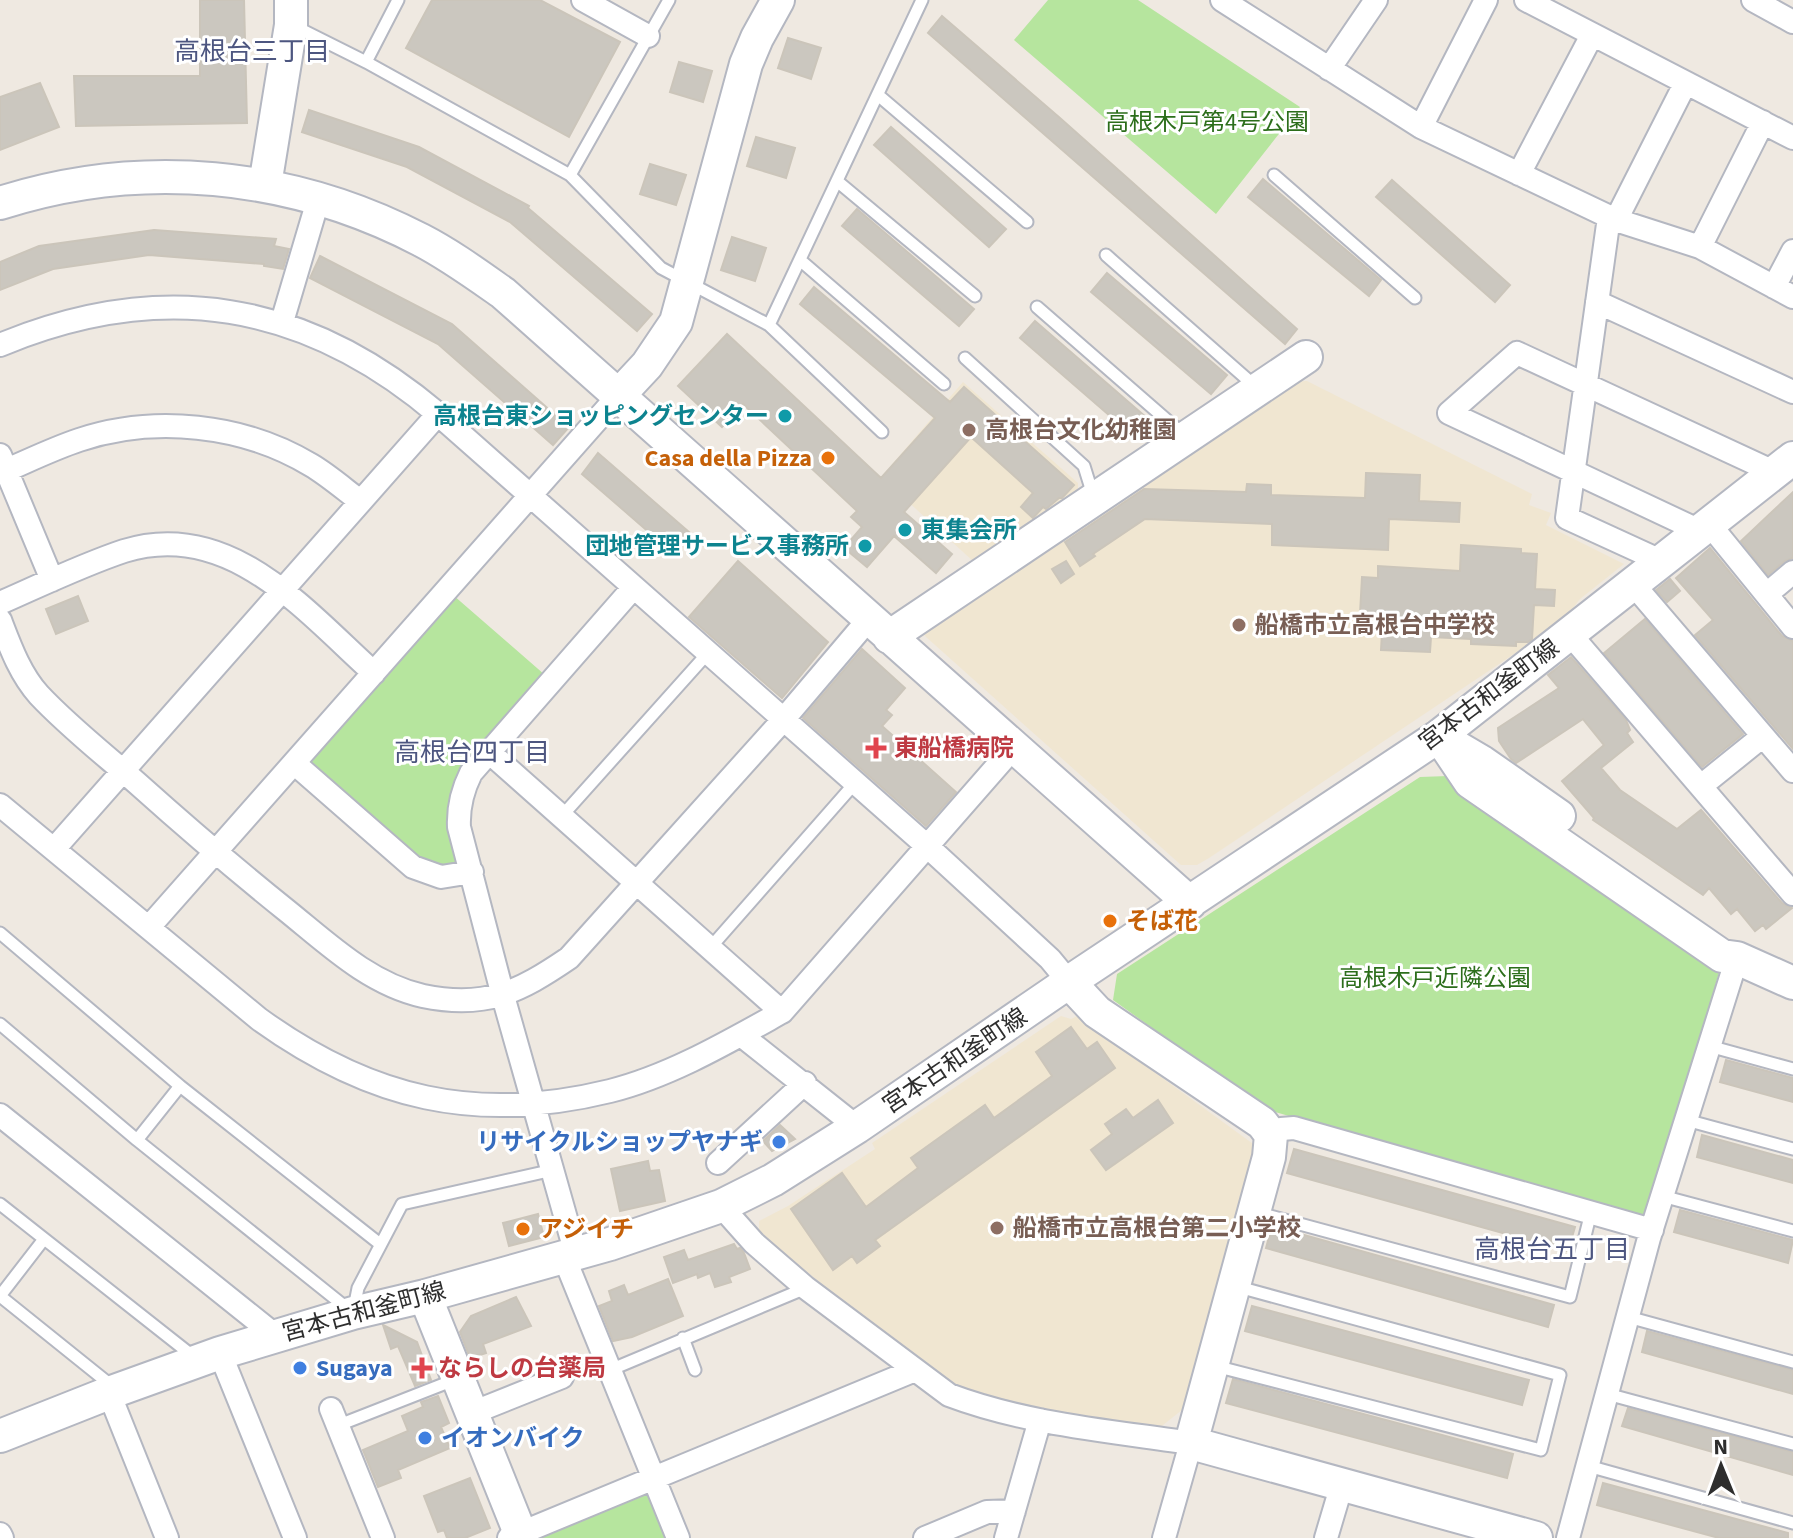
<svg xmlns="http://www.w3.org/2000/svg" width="1793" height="1538" viewBox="0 0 1793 1538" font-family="'Source Sans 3','Noto Sans JP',sans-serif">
<rect width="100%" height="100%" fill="#efe9e1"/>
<path fill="#f0e6d1" d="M1307 381 1532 494 1529 505 1551 513 1546 525 1624 564 1580 599 1562 622 1209 858 1197 865H1181L916 628 1283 382Z
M963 382 1078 483V494L974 562 881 477Z
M1061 1016 1071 1019 1077 1016 1256 1146 1187 1406 1158 1429 1033 1408 991 1398 960 1387 924 1365 759 1234V1221L788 1206 875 1149 872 1143Z"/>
<path fill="#b6e59e" d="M1048 0H1138L1300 107 1216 214 1014 40Z
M453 595 545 675 473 757 459 863 455 871 429 870 308 768 307 759Z
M1448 776 1720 969 1648 1220 1265 1109 1113 1000 1117 974 1420 777Z
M643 1491 651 1495 668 1538H540L542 1533Z"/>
<path fill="#cbc7bf" stroke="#cbc5ba" stroke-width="2" d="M200 0H244L247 123 76 126 74 76H200Z
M432 0H540L620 42 569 137 406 48Z
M942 16 1060 118 1297 329 1285 344 928 33Z
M788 38 821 48 811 79 778 68Z
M679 62 712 71 703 102 670 92Z
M40 83 59 127 0 150V97Z
M309 110 419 147 529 206 528 208 652 314 637 331 510 222 407 167 302 132Z
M891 127 1006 229 989 247 874 145Z
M756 137 795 148 786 178 747 166Z
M650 164 686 175 676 205 640 194Z
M1263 179 1381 280 1369 296 1248 197Z
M1392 180 1510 285 1495 302 1376 197Z
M857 209 974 309 959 326 842 226Z
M154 230 276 239 274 246 289 249 283 269 264 266V264L149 255 53 269 0 290V262L39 246Z
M732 237 766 248 755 281 721 270Z
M320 256 452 324 569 427 553 445 438 344 310 278Z
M1107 273 1227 375 1211 394 1091 292Z
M814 287 950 402 964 387 1074 485 1062 498H1059L1046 509 1043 507 1033 518 1021 507 1033 493 971 437 904 512 952 554 936 573 894 536 867 567 844 548 862 527 851 517 857 511 743 404 722 427 678 386 727 334 881 478 935 418 800 304Z
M1035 321 1154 424 1139 441 1020 338Z
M598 453 690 533 674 554 582 474Z
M1366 473 1420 475 1419 501 1460 503 1459 522 1389 519 1388 550 1272 545V524L1145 519 1093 554 1095 556 1080 566 1065 542 1144 489 1246 492 1247 484 1271 485V495L1365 498Z
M1793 492V558L1785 561 1768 575 1741 541Z
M1461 545 1521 549V553L1537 554 1535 589 1555 590 1554 606 1534 605 1532 639 1528 642H1516V646L1471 644V639L1431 637 1430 652 1381 650 1383 615 1360 614 1362 577 1378 578V566L1460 571Z
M1710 548 1782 636 1793 641V749L1695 635 1713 620 1676 578Z
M738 561 828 642 782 698 689 617Z
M1066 561 1074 574 1061 583 1052 569Z
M1670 579 1680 591 1667 602 1656 590Z
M78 596 88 621 56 634 46 609Z
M1645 619 1743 734 1702 767 1604 653Z
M862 649 905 688 886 710 892 715 882 726 956 792 926 826 803 718Z
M1571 657 1626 720 1630 730 1627 733 1633 742 1601 768 1620 790 1677 829 1701 810 1782 903 1792 908 1766 929 1763 925 1755 931 1737 909 1731 914 1709 888 1703 895 1593 820 1594 818 1562 781 1604 745 1583 719 1516 763 1511 759 1499 741 1498 728 1559 688 1548 675Z
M1071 1027 1087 1049 1097 1042 1115 1068 875 1240 880 1246 857 1263 852 1256 833 1270 791 1209 842 1173 866 1207 918 1168 911 1158 985 1105 994 1118 1052 1076 1036 1052Z
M1726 1060 1793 1078V1102L1720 1082Z
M1158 1100 1173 1123 1106 1170 1091 1150 1112 1134 1105 1124 1126 1109 1133 1118Z
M780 1125 795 1139 772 1151 763 1141Z
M1702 1135 1793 1160V1183L1697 1157Z
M1294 1149 1575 1227 1568 1251 1287 1173Z
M648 1161 650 1171 659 1170 665 1201 620 1211 611 1169Z
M1680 1210 1793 1240 1788 1263 1674 1232Z
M538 1214 544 1237 509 1246 503 1223Z
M1272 1226 1554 1305 1548 1327 1266 1248Z
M734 1244 737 1249 740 1248 744 1253 750 1269 729 1277 731 1282 715 1287 710 1273 698 1278 697 1274 673 1283 664 1257 684 1250 688 1260Z
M668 1279 683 1316 632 1337 613 1341 599 1306 612 1301 609 1291 624 1285 628 1295Z
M516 1297 531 1326 483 1344 486 1353 470 1358 460 1332 471 1316Z
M1252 1306 1529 1380 1522 1405 1245 1331Z
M383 1325 417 1342 431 1380 415 1386 398 1346 391 1349Z
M1647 1331 1793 1370V1394L1642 1352Z
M1233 1379 1513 1454 1507 1478 1226 1403Z
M438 1396 449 1423 441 1427 450 1448 398 1470 401 1478 378 1487 363 1450 408 1431 402 1416 423 1407 421 1402Z
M1628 1408 1793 1452V1475L1622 1426Z
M470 1478 490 1528 465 1538H447L444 1530 438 1532 424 1496Z
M1603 1483 1788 1533V1538H1719L1597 1505Z"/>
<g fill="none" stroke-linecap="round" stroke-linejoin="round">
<g stroke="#b4b7c1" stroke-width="15">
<path id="lane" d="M296 27 366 62 570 175 661 268 769 325 882 432
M366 62 398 0
M878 95 1027 222
M570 175 669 0
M1274 175 1415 298
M837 181 975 296
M1106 255 1256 387
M800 260 944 384
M1037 307 1184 435
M769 325 922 0
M965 358 1084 466 1093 495
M561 817 707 654
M0 933 180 1086 380 1244
M710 948 855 783
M0 1024 137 1140 353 1313 358 1288 402 1204 553 1170
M1709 1046 1793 1069
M1686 1120 1793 1149
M137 1140 180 1086
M1662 1196 1793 1231
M0 1204 194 1357
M1255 1212 1570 1297 1591 1212
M0 1296 112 1386
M0 1296 44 1239
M1628 1317 1793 1362
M683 1338 695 1370
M1215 1366 1541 1450 1560 1375 1235 1286
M610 1370 806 1288
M1607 1394 1793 1444
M339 1425 454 1380
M1588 1466 1793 1523"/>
</g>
<g stroke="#b4b7c1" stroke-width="26">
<path id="street" d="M583 0 648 36
M1222 0 1421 127 1616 220 1700 247 1793 297
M1526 0 1793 138
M1753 0 1793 22
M1329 69 1376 0
M1421 127 1486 0
M1519 174 1592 35
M1609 217 1567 518 1663 562
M1616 220 1685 84
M1700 247 1763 122
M1774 287 1793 251
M1597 302 1793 392
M282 322 319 197
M0 345C162 278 305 301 438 414L927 846 1050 959 1069 982
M0 455 52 580
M0 473C26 462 52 449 79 440 154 415 243 424 311 465 328 475 344 489 360 501
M1710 525 1793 627
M1702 532 1449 413 1517 353 1776 473
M1633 584 1793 771
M1767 594 1793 572
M0 603C41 585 82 565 124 551 229 518 304 610 374 673
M0 620C10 646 20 674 39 695 69 727 105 755 138 784 186 827 235 869 286 910 327 943 369 984 423 996 486 1009 519 992 569 958L783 720 868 620
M1569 633 1793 894
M489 752 782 1012
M294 763 413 867 441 877 472 872
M1701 786 1763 736
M0 805 259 1019C370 1099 476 1124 610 1091 670 1076 728 1042 782 1012L1013 748
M54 849 438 414
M149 927 619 395
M741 1035 857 1127
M0 1115 276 1336
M1271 1135 1281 1129 1294 1128 1652 1230
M718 1163 805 1083
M721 1206 754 1243 806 1288 949 1395C1026 1424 1110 1431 1191 1443L1164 1538
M576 1254 503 996 459 827C458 807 462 791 471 773L633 588
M564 1257 678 1538
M220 1353 295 1538
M109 1393 167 1538
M331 1409 383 1538
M472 1413 562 1377
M0 1534 2 1538
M509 1538 915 1370
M925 1538 987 1512 1014 1511
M1006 1538 1040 1420
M1326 1538 1342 1484
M1568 1538 1649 1238 1737 958"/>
</g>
<g stroke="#b4b7c1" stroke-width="36">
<path id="secondary" d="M265 185 291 25V0
M0 203C141 158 290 172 421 240 450 255 476 274 503 293L1190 903
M619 395 647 365 676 322 746 64 757 38 778 0
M889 637 1306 357
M1439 736 1470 782 1722 956 1737 958 1793 983
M1448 742 1482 762 1559 816
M1069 982 1097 1012 1262 1123 1271 1135 1269 1157 1191 1443 1536 1538
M425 1296 522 1538
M0 1436 109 1393 220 1353 353 1313 425 1296 610 1244 721 1206 773 1180 857 1127 1069 982 1439 736 1793 458"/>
</g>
<use href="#lane" stroke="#fff" stroke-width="11"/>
<use href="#street" stroke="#fff" stroke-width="22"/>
<use href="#secondary" stroke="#fff" stroke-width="32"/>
</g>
<g fill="#0f9aa8" stroke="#fff" stroke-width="3">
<circle cx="785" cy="416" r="8"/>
<circle cx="905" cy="530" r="8"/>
<circle cx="865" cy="546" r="8"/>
</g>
<g fill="#8d6e63" stroke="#fff" stroke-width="3">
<circle cx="969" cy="430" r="8"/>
<circle cx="1239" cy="625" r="8"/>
<circle cx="997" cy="1228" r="8"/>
</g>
<g fill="#e8710a" stroke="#fff" stroke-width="3">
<circle cx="828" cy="458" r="8"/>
<circle cx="1110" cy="921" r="8"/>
<circle cx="523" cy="1229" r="8"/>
</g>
<g fill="#e0444e" stroke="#fff" stroke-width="3">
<path d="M872 736h8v8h8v8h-8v8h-8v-8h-8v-8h8z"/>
<path d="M418 1356h8v8h8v8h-8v8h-8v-8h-8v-8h8z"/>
</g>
<g fill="#3f7fe0" stroke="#fff" stroke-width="3">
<circle cx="779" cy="1142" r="8"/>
<circle cx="300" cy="1368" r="8"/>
<circle cx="425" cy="1438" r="8"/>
</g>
<g text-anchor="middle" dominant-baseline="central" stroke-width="6" stroke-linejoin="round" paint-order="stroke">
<g font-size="24" fill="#2c6e1b" stroke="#fff">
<text x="1207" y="122">高根木戸第4号公園</text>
<text x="1435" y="978">高根木戸近隣公園</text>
</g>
<g font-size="24" font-weight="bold" fill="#0d838f" stroke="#fff" text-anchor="end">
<text x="769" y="416">高根台東ショッピングセンター</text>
<text x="921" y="530" text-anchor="start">東集会所</text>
<text x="849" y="546">団地管理サービス事務所</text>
</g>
<g font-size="24" font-weight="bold" fill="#785e54" stroke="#fff" text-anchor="start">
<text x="985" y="430">高根台文化幼稚園</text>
<text x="1255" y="625">船橋市立高根台中学校</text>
<text x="1013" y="1228">船橋市立高根台第二小学校</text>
</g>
<g font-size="24" font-weight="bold" fill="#c56008" stroke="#fff" text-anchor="start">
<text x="812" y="458" text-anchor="end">Casa della Pizza</text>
<text x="1126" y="921">そば花</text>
<text x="539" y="1229">アジイチ</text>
</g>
<g font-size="24" fill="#2e2e2e" stroke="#fff">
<text transform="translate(1489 695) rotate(-37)">宮本古和釜町線</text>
<text transform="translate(955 1061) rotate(-34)">宮本古和釜町線</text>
<text transform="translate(364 1312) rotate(-15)">宮本古和釜町線</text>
</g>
<g font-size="24" font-weight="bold" fill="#be3a42" stroke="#fff" text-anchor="start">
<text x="894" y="748">東船橋病院</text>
<text x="438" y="1368">ならしの台薬局</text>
</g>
<g font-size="24" font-weight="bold" fill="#366cbe" stroke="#fff" text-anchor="start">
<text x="763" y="1142" text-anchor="end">リサイクルショップヤナギ</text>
<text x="316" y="1368">Sugaya</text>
<text x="441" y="1438">イオンバイク</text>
</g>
<g font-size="26" fill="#4d5680" stroke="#fff">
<text x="252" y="51">高根台三丁目</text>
<text x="472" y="752">高根台四丁目</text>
<text x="1552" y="1249">高根台五丁目</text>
</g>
</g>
<g transform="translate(1721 1466) rotate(359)" stroke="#ffffff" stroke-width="6" paint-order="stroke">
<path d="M0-6L14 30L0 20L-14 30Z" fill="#2e2e2e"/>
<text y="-12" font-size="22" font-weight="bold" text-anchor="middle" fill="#2e2e2e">N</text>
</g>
</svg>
